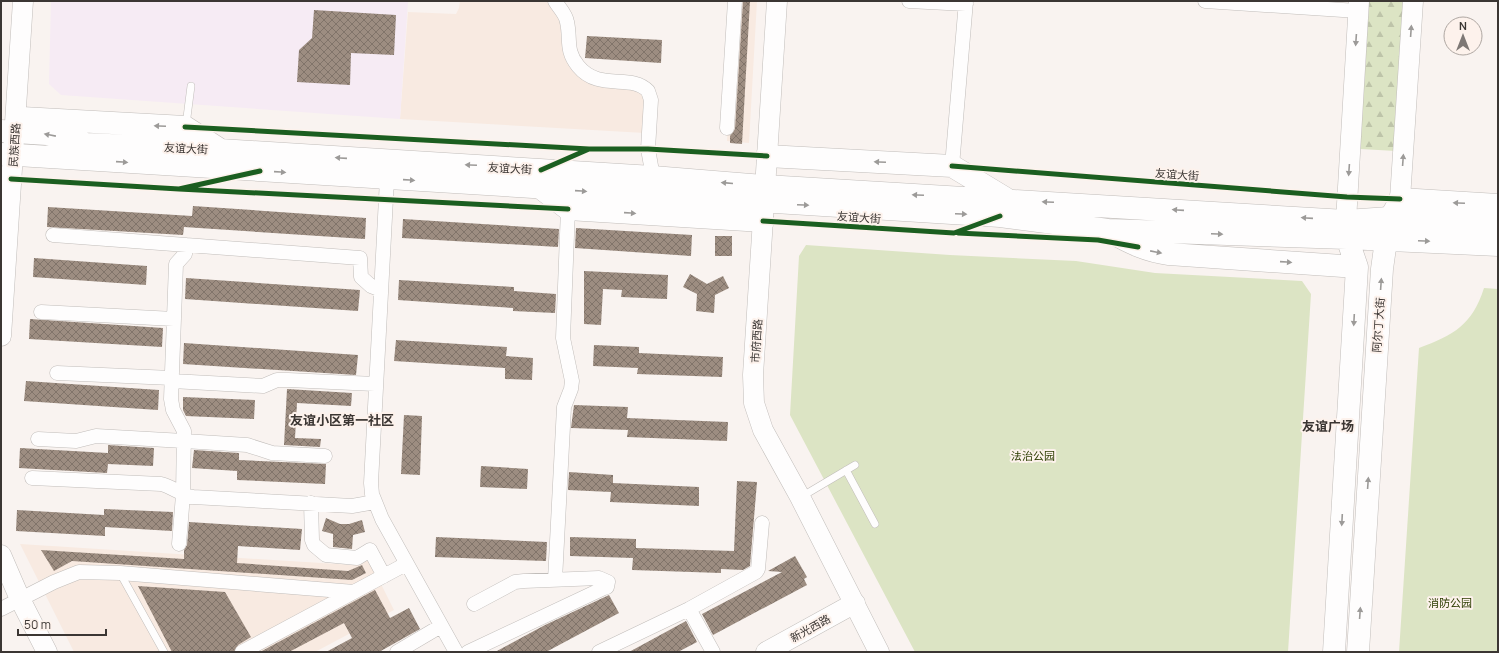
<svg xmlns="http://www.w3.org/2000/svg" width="1499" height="653" viewBox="0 0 1499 653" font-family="Manrope,'Noto Sans SC',sans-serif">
<defs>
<pattern id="forest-firs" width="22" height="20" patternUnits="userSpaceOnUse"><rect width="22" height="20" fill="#dce4c4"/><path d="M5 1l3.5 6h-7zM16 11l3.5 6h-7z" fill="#bec4a9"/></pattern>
<pattern id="building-cross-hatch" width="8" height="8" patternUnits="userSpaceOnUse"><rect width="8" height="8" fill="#9d8d81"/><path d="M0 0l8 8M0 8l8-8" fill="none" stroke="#81746a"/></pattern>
</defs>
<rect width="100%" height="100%" fill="#f9f3f0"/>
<path fill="#f8eae1" d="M460 1H552L561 13 567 60 637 88 644 96 645 133 400 119 408 12 456 14 459 8Z
M736 1H757L749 143 727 141Z
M20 544 353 565 368 558 394 610 315 652H74Z"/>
<path fill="#f6ebf4" d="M51 1H408L400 119 61 95 49 84Z"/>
<path fill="#dce4c4" d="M806 245 950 255 1076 261 1155 273 1302 281 1311 294 1288 652H915L790 415 799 256Z
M1484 288 1498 289V652H1399L1419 348C1454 335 1472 325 1484 288Z"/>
<path fill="url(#forest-firs)" d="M1369 1H1406L1396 151 1360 149Z"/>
<path fill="url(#building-cross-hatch)" d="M743 1H750L742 144 730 143V136L735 129Z
M314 10 396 15 394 55 351 53 350 85 297 82 299 50 312 38Z
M587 36 662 40 661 63 585 58Z
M193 206 366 218 365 239 184 227 183 235 47 227 48 207 192 216Z
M403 219 559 229 558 247 402 238Z
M576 228 692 235 691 256 575 248Z
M715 236H732V256H715Z
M34 258 147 266 146 285 33 277Z
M584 271 668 275 667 299 621 297 622 290 603 289 601 325 584 324Z
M690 274 707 284 723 276 729 288 715 295 714 313 696 311 697 294 683 287Z
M186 278 360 290 358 311 185 299Z
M399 280 514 287V291L556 294 555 313 513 311V308L398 300Z
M30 319 163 328 162 347 29 339Z
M396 340 507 347 506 356 533 358 532 380 505 379V368L394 361Z
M184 343 358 355 356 375 183 364Z
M594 345 639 347V353L723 357 722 377 637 374 638 368 593 366Z
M26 381 159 390 158 410 24 401Z
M287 389 352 393 351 406 297 403 295 438 321 439 320 447 284 445Z
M183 397 255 400 254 419 186 416 183 410Z
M574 405 628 407 627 418 728 422 727 441 627 437 628 430 571 428Z
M404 415 422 416 420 475 401 474Z
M108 445 154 448 153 466 108 464 107 473 19 468 20 448 108 453Z
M194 450 239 453V460L326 464 325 484 237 480V471L192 468Z
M481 466 528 469 527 489 480 487Z
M569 472 613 475V483L699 487V506L610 502 611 492 568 490Z
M737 481 757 482 750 566 743 570 721 569V573L632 570 633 558 570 556V537L636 539V548L734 551Z
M104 509 173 512 172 531 105 527V536L16 531 17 510 104 515Z
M326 518 340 524H349L362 520 365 532 353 535 352 549 333 547V534L322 531Z
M189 522 302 529 300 550 238 546 237 563 348 571 362 565 366 573 352 580 72 561 54 571 41 550 184 559V550L187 545Z
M436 537 547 542 546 561 435 557Z
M795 556 807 577 804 579 807 585 713 635 702 614 782 572 768 571Z
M138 586 225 592 251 637 238 645 234 652H172Z
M375 590 390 618 409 608 420 629 379 652H326L352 638 344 623 289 652H260Z
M609 595 619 613 546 652H495L545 625Z
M686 621 697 642 678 652H629Z"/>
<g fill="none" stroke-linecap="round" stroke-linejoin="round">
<g stroke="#c1bdba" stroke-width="8">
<path id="lane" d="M186 125 191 86
M846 470 875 524
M801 497 855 465
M120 573 164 652"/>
</g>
<g stroke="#c1bdba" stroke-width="15">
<path id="street" d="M555 1C559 8 566 14 567 22 571 39 565 50 578 66 599 92 631 73 648 91L651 100 648 149 653 177
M909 1 966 4
M1205 1 1358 11
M727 128 735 1
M952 166 966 1
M387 179 371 483 372 494 382 519 456 652
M53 235 360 258 361 277 371 286 381 290
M41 312 174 319
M57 373 172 378
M172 381 263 386 277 380H288L375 384
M38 439 76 441 96 436 184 441 247 445 272 453 325 456
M32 478 161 484C173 487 181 495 193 497L352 506 375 502
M311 503 312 540 314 545 326 555 357 558 370 550 384 576
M179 544 183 495 184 431 173 410 171 399 176 264 185 254 186 245
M555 580 564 407 571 389 572 381 563 338 568 209
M1 609 54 582 79 572 120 573 354 592
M689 609 713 652
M242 652 406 564
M397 652 441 626
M468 652 604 588 607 587 608 582 599 578 524 581 515 582 474 604
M599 652 689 609 756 572 758 569 762 523"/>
</g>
<g stroke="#c1bdba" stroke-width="21">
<path id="secondary" d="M777 1 753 375 754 403 763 430 800 497 879 652
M1392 213 1400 199 1413 1
M1346 221 1359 1
M1 336 23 1
M1 555 20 599 47 652
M766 652 855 603"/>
</g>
<g stroke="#c1bdba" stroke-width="23">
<path id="primary" d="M22 118 185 127 219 149
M1 131 47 134 86 144 220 150 653 177 765 186 1346 221 1389 218 1498 224
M1 154 1000 216 1108 230 1347 238 1498 245
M767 156 952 166 1005 198
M1 178 11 179
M542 189 568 209 763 221
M1400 199 1498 205
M1111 232C1130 243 1147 251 1169 254L1357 267
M1334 652 1357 267 1347 238 1346 224
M1358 652 1382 269 1388 226"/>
</g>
<use href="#lane" stroke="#fefdfd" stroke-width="7"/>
<use href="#street" stroke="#fefdfd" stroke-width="14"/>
<use href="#secondary" stroke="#fefdfd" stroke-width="20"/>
<use href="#primary" stroke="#fefdfd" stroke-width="22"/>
<g stroke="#fdf2ec" stroke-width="8">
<path id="cycleway" d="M185 127 589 149
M952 166 1347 197 1400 199
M541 170 589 149H648L767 156
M11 179 179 189 260 171
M179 189 568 209
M763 221 954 233 1000 216
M958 233 1098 240 1138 247"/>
</g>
<use href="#cycleway" stroke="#1b5e20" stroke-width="5"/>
</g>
<defs><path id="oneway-solid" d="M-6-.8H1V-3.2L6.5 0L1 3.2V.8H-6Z"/></defs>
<g fill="#9c9a98">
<use href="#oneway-solid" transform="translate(1411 31) rotate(-86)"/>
<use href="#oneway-solid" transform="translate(1356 40) rotate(94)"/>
<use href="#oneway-solid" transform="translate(160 126) rotate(-177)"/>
<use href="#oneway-solid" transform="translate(50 135) rotate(-169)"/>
<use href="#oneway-solid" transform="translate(341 158) rotate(-176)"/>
<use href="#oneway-solid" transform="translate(1403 160) rotate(-86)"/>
<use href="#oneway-solid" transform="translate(122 162) rotate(4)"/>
<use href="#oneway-solid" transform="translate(880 162) rotate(-177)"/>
<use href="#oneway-solid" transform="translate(471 165) rotate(-177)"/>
<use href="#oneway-solid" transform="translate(1349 170) rotate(94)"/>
<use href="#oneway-solid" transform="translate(280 172) rotate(4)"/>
<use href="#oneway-solid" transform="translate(409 180) rotate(4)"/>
<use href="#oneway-solid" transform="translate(727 183) rotate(-175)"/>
<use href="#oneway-solid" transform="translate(581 191) rotate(4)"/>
<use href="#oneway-solid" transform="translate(918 195) rotate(-177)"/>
<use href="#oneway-solid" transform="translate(1048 202) rotate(-177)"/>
<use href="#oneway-solid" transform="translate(1459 203) rotate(-177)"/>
<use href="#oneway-solid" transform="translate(803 205) rotate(3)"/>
<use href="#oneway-solid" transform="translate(1178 210) rotate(-176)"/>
<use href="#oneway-solid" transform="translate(630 213) rotate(4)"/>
<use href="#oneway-solid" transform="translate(961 214) rotate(3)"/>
<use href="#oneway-solid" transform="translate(1307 218) rotate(-176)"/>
<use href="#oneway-solid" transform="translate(1217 234) rotate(2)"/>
<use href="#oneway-solid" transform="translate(1424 241) rotate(3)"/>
<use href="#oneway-solid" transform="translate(1156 252) rotate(11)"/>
<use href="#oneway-solid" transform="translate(1286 262) rotate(4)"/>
<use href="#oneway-solid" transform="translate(1381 284) rotate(-86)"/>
<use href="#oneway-solid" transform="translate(1354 320) rotate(93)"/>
<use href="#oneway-solid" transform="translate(1368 483) rotate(-86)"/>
<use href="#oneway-solid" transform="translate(1342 520) rotate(93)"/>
<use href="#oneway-solid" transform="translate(1360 613) rotate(-86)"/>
</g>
<g text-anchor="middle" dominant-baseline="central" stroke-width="4" stroke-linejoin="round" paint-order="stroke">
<g font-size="11" fill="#3b3633" stroke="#fdf2ec">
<text transform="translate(14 145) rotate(-86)">民族西路</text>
<text transform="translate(186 148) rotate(3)">友谊大街</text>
<text transform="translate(510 168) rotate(3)">友谊大街</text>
<text transform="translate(1177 174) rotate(4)">友谊大街</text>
<text transform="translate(859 217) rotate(4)">友谊大街</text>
<text transform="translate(1378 325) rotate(-86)">阿尔丁大街</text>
<text transform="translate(756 341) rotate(-86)">市府西路</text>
<text transform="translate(810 628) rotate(-29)">新光西路</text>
</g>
<g font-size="11" fill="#2c3c00" stroke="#fdf2ec">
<text x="1033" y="455">法治公园</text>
<text x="1450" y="602">消防公园</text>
</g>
<g font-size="13" font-weight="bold" fill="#3b3633" stroke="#fdf2ec">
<text x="342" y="420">友谊小区第一社区</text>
<text x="1328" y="426">友谊广场</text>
</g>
</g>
<rect width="1499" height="653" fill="none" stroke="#3b3633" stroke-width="4"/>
<g transform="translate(1463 36)"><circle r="19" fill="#fdf2ec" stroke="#afa7a2"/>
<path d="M0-3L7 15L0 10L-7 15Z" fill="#7e7875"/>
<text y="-6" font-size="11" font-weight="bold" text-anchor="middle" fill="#3b3633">N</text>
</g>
<path d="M18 629v6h88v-6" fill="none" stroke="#3b3633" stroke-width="2"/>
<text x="24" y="629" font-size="12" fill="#3b3633" stroke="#fdf2ec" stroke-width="3" paint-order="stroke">50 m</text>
</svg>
